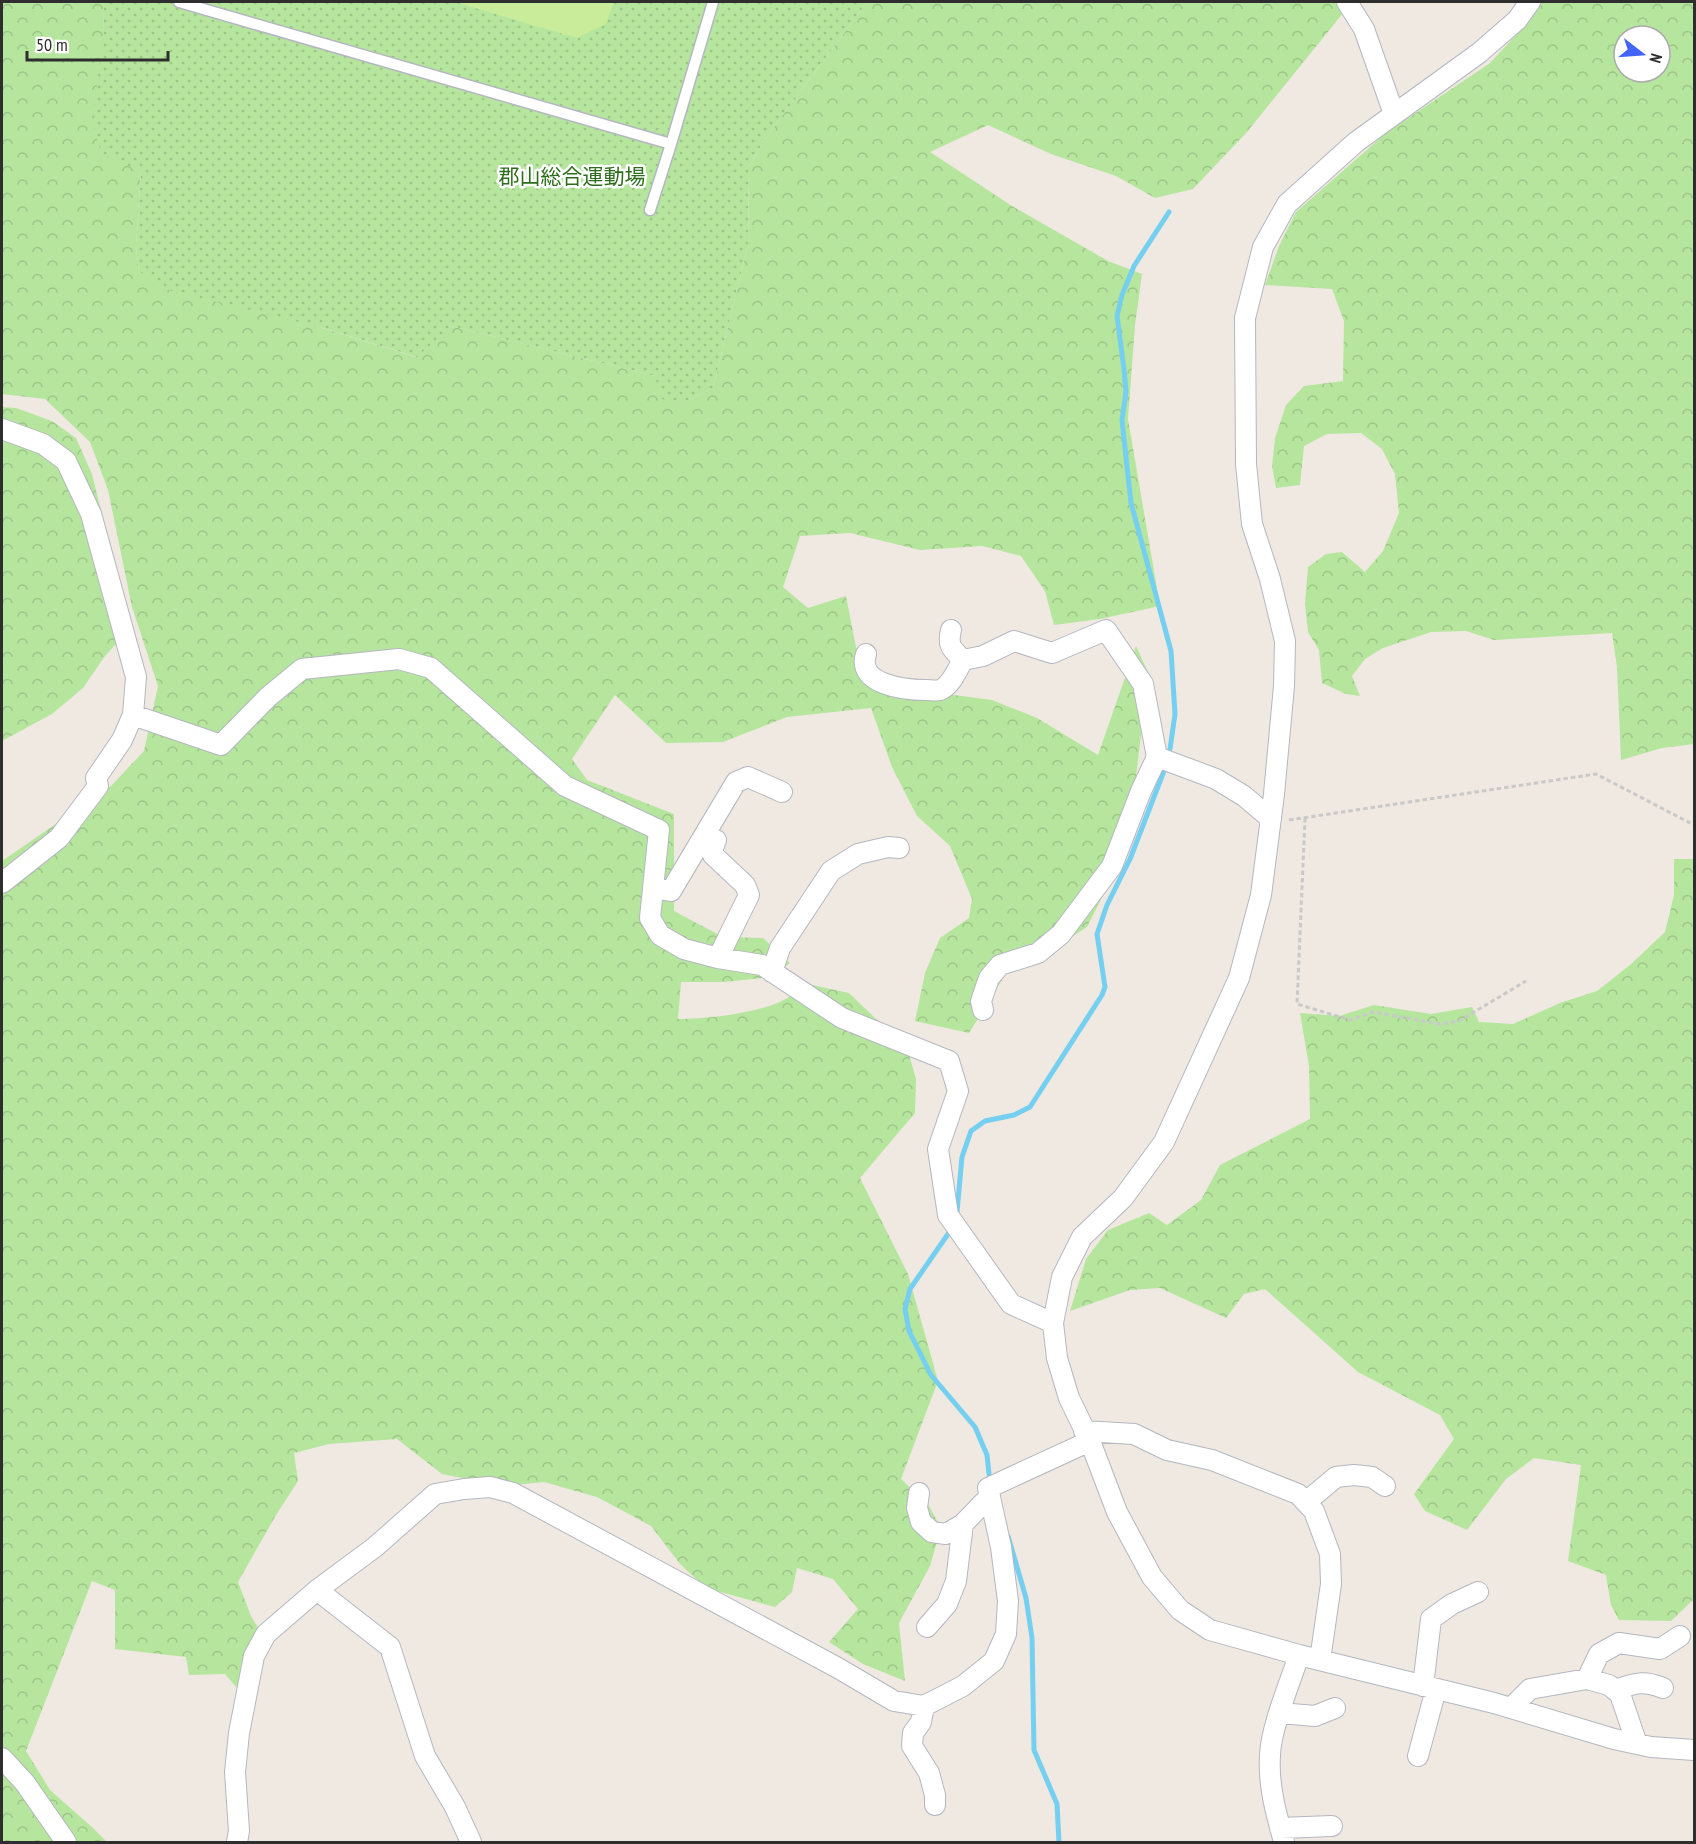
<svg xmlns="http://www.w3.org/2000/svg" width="1696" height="1844" viewBox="0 0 1696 1844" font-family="'PT Sans Narrow','Noto Sans JP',sans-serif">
<defs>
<pattern id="forest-crowns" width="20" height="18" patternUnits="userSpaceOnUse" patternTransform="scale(1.5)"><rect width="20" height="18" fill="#b6e59e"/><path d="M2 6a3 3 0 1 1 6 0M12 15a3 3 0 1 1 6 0" fill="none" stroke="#9dc588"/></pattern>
<pattern id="park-dots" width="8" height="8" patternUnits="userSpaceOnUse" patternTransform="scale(1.5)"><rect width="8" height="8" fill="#b6e59e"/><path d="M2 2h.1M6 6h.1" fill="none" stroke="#9dc588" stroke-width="1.8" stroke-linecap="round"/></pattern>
</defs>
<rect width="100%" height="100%" fill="#efe9e1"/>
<path fill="url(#forest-crowns)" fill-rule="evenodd" d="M2 2H104L101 153 141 171 136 247 139 271 416 357 451 326 655 376 685 402 713 388 748 244 749 167 763 142 867 2H1352L1247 132 1193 189 1155 198 1116 176 1051 154 988 125 930 152 1012 206 1108 261 1142 274 1135 325 1128 419 1160 606 1100 619 1054 625 1045 591 1021 556 982 546 920 550 850 533 800 536 783 587 808 608 846 596 863 683 992 700 1037 718 1098 755 1136 646 1152 681 1142 727 1134 793 1114 874 1087 927 1039 958 1007 972 969 1033 915 1021 925 973 940 938 969 918 972 899 950 846 917 816 892 767 871 708 787 717 723 742 666 743 615 695 572 759 587 780 674 814V911L723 937 763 938 790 963 771 977 724 982H681L678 1019C708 1019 764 1013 789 997 794 994 799 988 803 983L849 993 874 1017 906 1044 916 1079 915 1113 860 1178 908 1274 938 1381 901 1479 929 1506 941 1528 930 1566 899 1623 905 1681 863 1664 829 1642 858 1609 833 1579 797 1568 792 1592 775 1607 706 1588 680 1564 651 1526 597 1497 544 1482 503 1486 442 1474 397 1439 329 1444 294 1453 298 1481 276 1515 238 1582 251 1616 268 1644 258 1688 236 1717 237 1688 225 1674 189 1675 186 1657 115 1649V1590L92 1581 26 1751 50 1790 93 1828 107 1842H2V861L111 786 144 751 158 686 132 607 108 490 90 442 45 399 2 394Z
M1542 2H1694V744L1662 748 1621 760 1617 667 1612 633 1494 640 1466 631 1431 632 1383 648 1365 659 1352 676 1360 696 1346 694 1322 683 1319 650 1308 632 1305 604 1308 567 1326 554 1342 552 1365 572 1383 551 1399 513 1395 474 1382 449 1361 433 1327 434 1304 446 1300 485 1276 488 1272 466 1275 438 1286 405 1304 386 1343 381 1344 321 1332 289 1265 285 1279 246 1296 212 1386 133 1490 63 1529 21ZM1624 36H1660V72H1624Z
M2 407 16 408 52 421 76 438 92 474 134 642 115 645 105 656 83 688 52 714 2 741Z
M1674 859H1694V1599L1671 1621 1619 1620 1611 1605 1606 1575 1568 1561 1581 1465 1534 1458 1506 1479 1467 1530 1425 1511 1414 1494 1454 1439 1440 1415 1358 1372 1265 1289 1244 1294 1226 1318 1160 1288 1130 1290 1070 1311 1086 1259 1108 1230 1149 1213 1167 1225 1201 1200 1220 1165 1310 1119 1309 1066 1300 1013 1339 1016 1374 1005 1431 1014 1472 1007 1479 1022 1513 1024 1560 1003 1597 991 1630 965 1665 932 1674 895Z"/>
<path fill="url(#park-dots)" d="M104 2H867L763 142 749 167 748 244 713 388 685 402 661 399 655 376 451 326 417 357 323 328 164 289 139 271 136 247 141 172 101 153 92 121 103 39Z"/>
<path fill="#c9ec9a" d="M455 2H614L606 24 577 38Z"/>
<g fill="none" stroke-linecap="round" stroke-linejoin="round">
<path stroke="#75cff0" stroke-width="5" d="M1169 212 1134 266 1122 295 1117 316 1124 369 1126 392 1122 420 1131 503 1171 651 1175 714 1170 749
M957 1212 962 1157 971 1131 985 1121 1014 1115 1030 1107 1102 995 1105 987 1097 934 1107 905 1130 859 1164 771
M948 1234 910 1289 905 1309 909 1331 931 1375 975 1427 987 1455 989 1474
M1008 1536 1026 1598 1032 1638 1034 1750 1057 1804 1059 1842"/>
<g stroke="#b4b7c1" stroke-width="13">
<path id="service" d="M179 2 671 144
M650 210 671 144 713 2"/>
</g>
<g stroke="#b4b7c1" stroke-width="22">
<path id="minor" d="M1347 2 1364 29 1394 114
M1530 2 1517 20 1479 53 1356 142 1287 204 1263 247 1245 318 1246 464 1252 524 1270 579 1285 641 1284 686 1274 794 1261 895 1239 978 1164 1142 1123 1198 1082 1237 1062 1277 1053 1323 1057 1358 1069 1398 1090 1441 1117 1512 1152 1577 1180 1610 1210 1630 1299 1655 1494 1703 1614 1739 1651 1747 1694 1750
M2 429 43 444 66 461 91 514 136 677 133 715 122 740 96 778 98 786 59 838 2 883
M951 630C947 646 952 649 963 660
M866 654C856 685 906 690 926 690 930 690 936 691 940 690 951 686 957 670 963 660L983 656 1014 641 1052 653 1106 630 1143 684 1157 757 1216 779 1244 796 1271 819
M133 715 221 745 268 697 302 669 399 659 431 668 565 786 659 830 650 918 660 935 684 949 718 958 762 965 842 1018 949 1061 958 1091 938 1149 948 1215 1011 1304 1053 1323
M716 840 713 848V855L745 885 749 895 718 958
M653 888 671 891 736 782 748 777 782 792
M772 972 780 948 831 871 858 854 888 847 899 848
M983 1010 981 1001 989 978 1000 965 1038 953 1061 934 1112 866 1141 791 1157 757
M1084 1431 1134 1434 1167 1450 1212 1460 1298 1494 1314 1511 1330 1554 1331 1584 1320 1660
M919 1493 917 1508 921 1522 932 1532 946 1534 963 1524
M1306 1502 1336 1477 1354 1475 1372 1477 1385 1486
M317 1590 390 1647 425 1756 455 1807 471 1842
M927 1627 947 1604 956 1581 963 1524 990 1496
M1587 1679 1599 1654 1619 1643 1660 1649 1680 1636
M1423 1686 1431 1619 1452 1604 1478 1592
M1615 1690C1635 1683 1643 1680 1663 1688
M924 1706 921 1722 913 1733 912 1746 929 1773 935 1795V1805
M1511 1708 1530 1689 1587 1679 1609 1685 1620 1694 1637 1744
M1280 1713 1315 1716 1335 1708
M1418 1756 1436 1689
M2 1758 25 1783 66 1842
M1280 1828 1332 1826
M237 1842 239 1831 235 1772 239 1733 254 1656 266 1634 317 1590 375 1547 435 1494 464 1489 490 1487 513 1493 838 1668 894 1701 924 1706 963 1686 994 1661 1006 1634 1008 1601 1001 1547 988 1488 1090 1441
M1284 1842C1276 1813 1268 1785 1270 1755 1271 1727 1290 1683 1299 1655"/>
</g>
<path stroke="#c9c9c9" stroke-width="3" stroke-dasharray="4.5 3" stroke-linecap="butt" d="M1305 818 1297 1004 1350 1020 1373 1012 1440 1024 1459 1021 1526 981
M1289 820 1596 774 1694 825"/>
<use href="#service" stroke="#fff" stroke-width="10"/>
<use href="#minor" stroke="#fff" stroke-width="20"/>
</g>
<g text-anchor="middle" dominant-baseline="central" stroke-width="5" stroke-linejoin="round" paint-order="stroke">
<g font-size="21" fill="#2c6e1b" stroke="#fff">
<text x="572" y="176">郡山総合運動場</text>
</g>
</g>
<rect width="1696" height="1844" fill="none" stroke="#2e2e2e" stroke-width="6"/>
<g transform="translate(1642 54) rotate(107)"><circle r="28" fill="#ffffff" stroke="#ababab" stroke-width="1.5"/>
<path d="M0-4.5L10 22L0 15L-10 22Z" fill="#4264fb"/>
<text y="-9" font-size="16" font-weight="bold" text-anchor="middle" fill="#2e2e2e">N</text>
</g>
<path d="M27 51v9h141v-9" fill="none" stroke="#2e2e2e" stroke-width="3"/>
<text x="36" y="51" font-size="18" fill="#2e2e2e" stroke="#ffffff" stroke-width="4.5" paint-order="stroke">50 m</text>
</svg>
